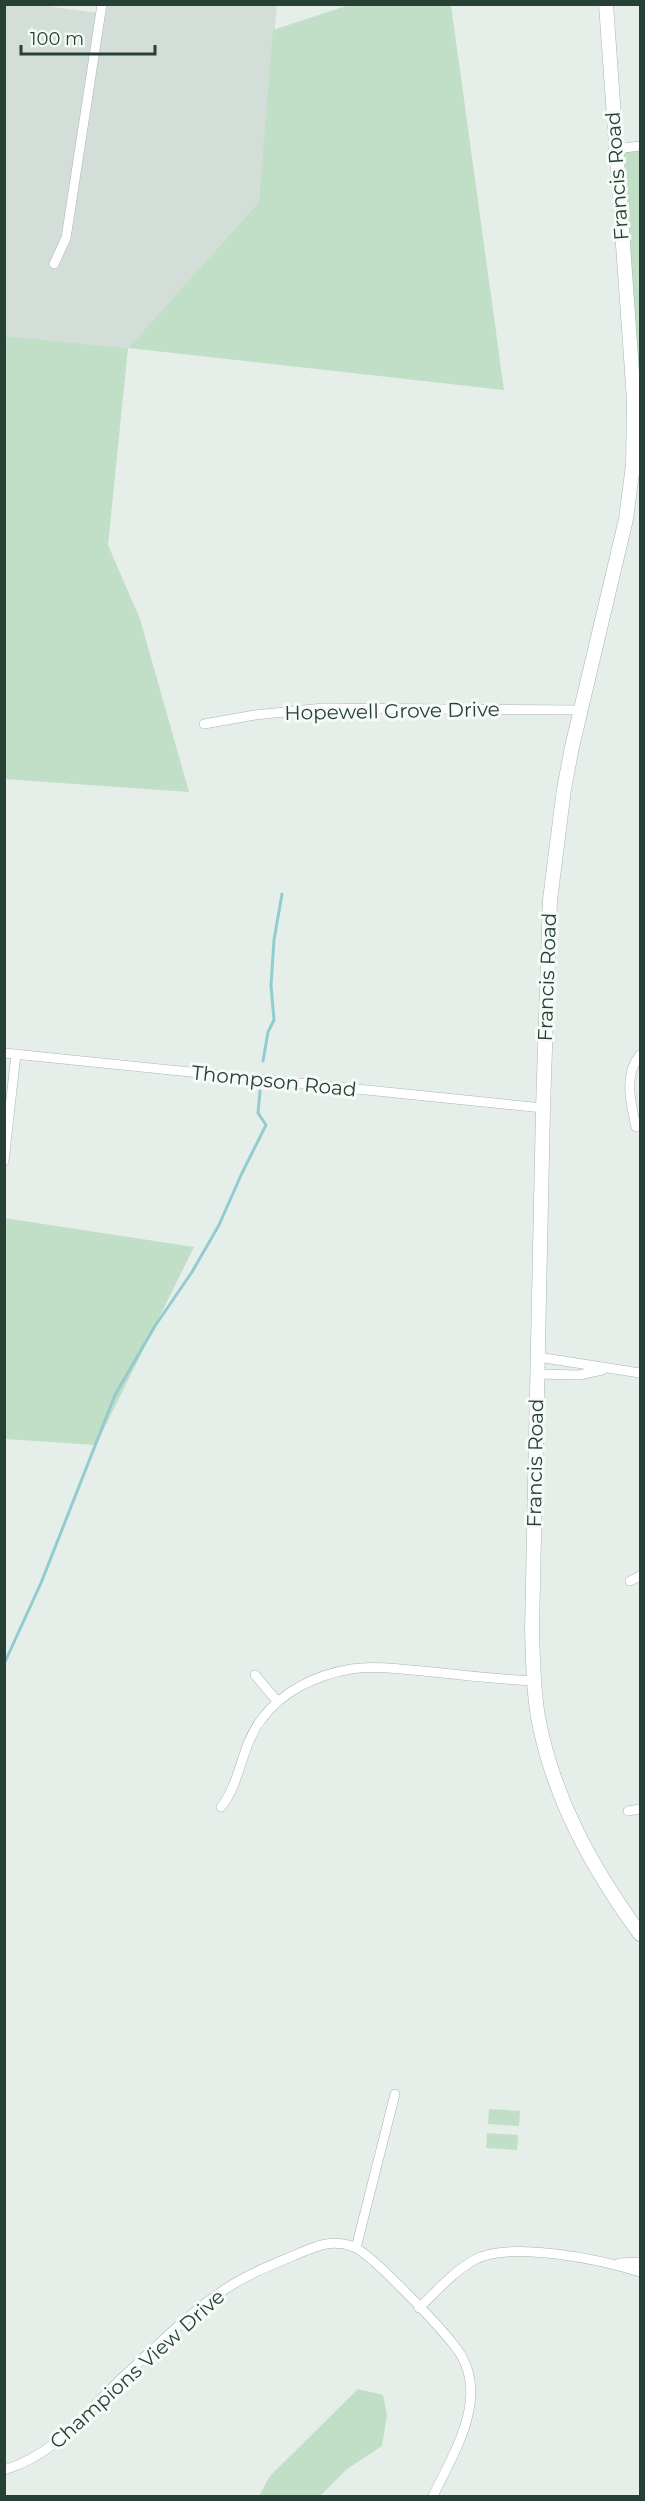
<svg xmlns="http://www.w3.org/2000/svg" width="645" height="2501" viewBox="0 0 645 2501" font-family="Montserrat,sans-serif">
<rect width="100%" height="100%" fill="#e6eeea"/>
<path fill="#d4ded9" d="M99 4 277 5 259 202 128 348 5 336V5H39L98 13Z"/>
<path fill="#c1dec6" d="M352 4 451 5 504 390 128 348 108 545 140 619 189 792 5 779V336L128 348 259 202 273 30Z
M640 147V400L615 149Z
M4 1218 194 1247 96 1445 5 1439Z
M489 2109 520 2111 519 2126 488 2124Z
M487 2133 518 2135 517 2150 486 2148Z
M358 2389 383 2395 387 2415 382 2446 347 2469 320 2496H259L270 2476Z"/>
<g fill="none" stroke-linecap="round" stroke-linejoin="round">
<path stroke="#92cccf" stroke-width="3" d="M263 1061 268 1032 274 1020 271 985 274 940 282 894
M4 1664 41 1583 115 1395 155 1326 192 1272 219 1225 242 1173 266 1125 258 1113 260 1091"/>
<g stroke="#a9b6b0" stroke-width="10">
<path id="street" d="M615 149 640 146
M54 264 66 238 102 4
M204 724 255 715 324 708 581 710
M4 1053 543 1108
M636 1127C631 1104 623 1075 640 1055
M4 1161 16 1054
M538 1357 640 1373
M537 1374 579 1375 602 1370
M630 1581 640 1576
M255 1675 277 1701
M221 1807C241 1782 241 1746 261 1720 282 1691 316 1675 351 1669 377 1665 407 1670 433 1672 467 1676 500 1679 534 1681
M628 1811 640 1809
M356 2248 395 2094
M619 2263 640 2262
M419 2308C436 2292 453 2272 474 2260 510 2240 602 2260 640 2272
M4 2470C57 2454 86 2412 124 2376 156 2347 188 2314 224 2290 246 2275 269 2266 293 2256 314 2247 331 2238 354 2247 374 2256 438 2325 454 2345 493 2393 455 2450 433 2496"/>
</g>
<g stroke="#a5b9b0" stroke-width="15">
<path id="secondary" d="M606 4 634 400 633 465 626 519 572 747 564 789 550 900 543 1108 532 1630C533 1659 533 1688 538 1717 553 1798 592 1868 640 1934"/>
</g>
<use href="#street" stroke="#fff" stroke-width="9"/>
<use href="#secondary" stroke="#fff" stroke-width="14"/>
</g>
<g text-anchor="middle" dominant-baseline="central" stroke-width="6" stroke-linejoin="round" paint-order="stroke">
<g font-size="20" fill="#264036" stroke="#f7fbf8">
<text transform="translate(617 176) rotate(-94)">Francis Road</text>
<text transform="translate(392 711) rotate(-1)">Hopewell Grove Drive</text>
<text transform="translate(547 977) rotate(-88)">Francis Road</text>
<text transform="translate(274 1081) rotate(6)">Thompson Road</text>
<text transform="translate(535 1463) rotate(-89)">Francis Road</text>
<text transform="translate(137 2369) rotate(-42)">Champions View Drive</text>
</g>
</g>
<rect width="645" height="2501" fill="none" stroke="#264036" stroke-width="12"/>
<path d="M21 45v9h134v-9" fill="none" stroke="#264036" stroke-width="3"/>
<text x="30" y="45" font-size="18" fill="#264036" stroke="#f7fbf8" stroke-width="4.5" paint-order="stroke">100 m</text>
</svg>
